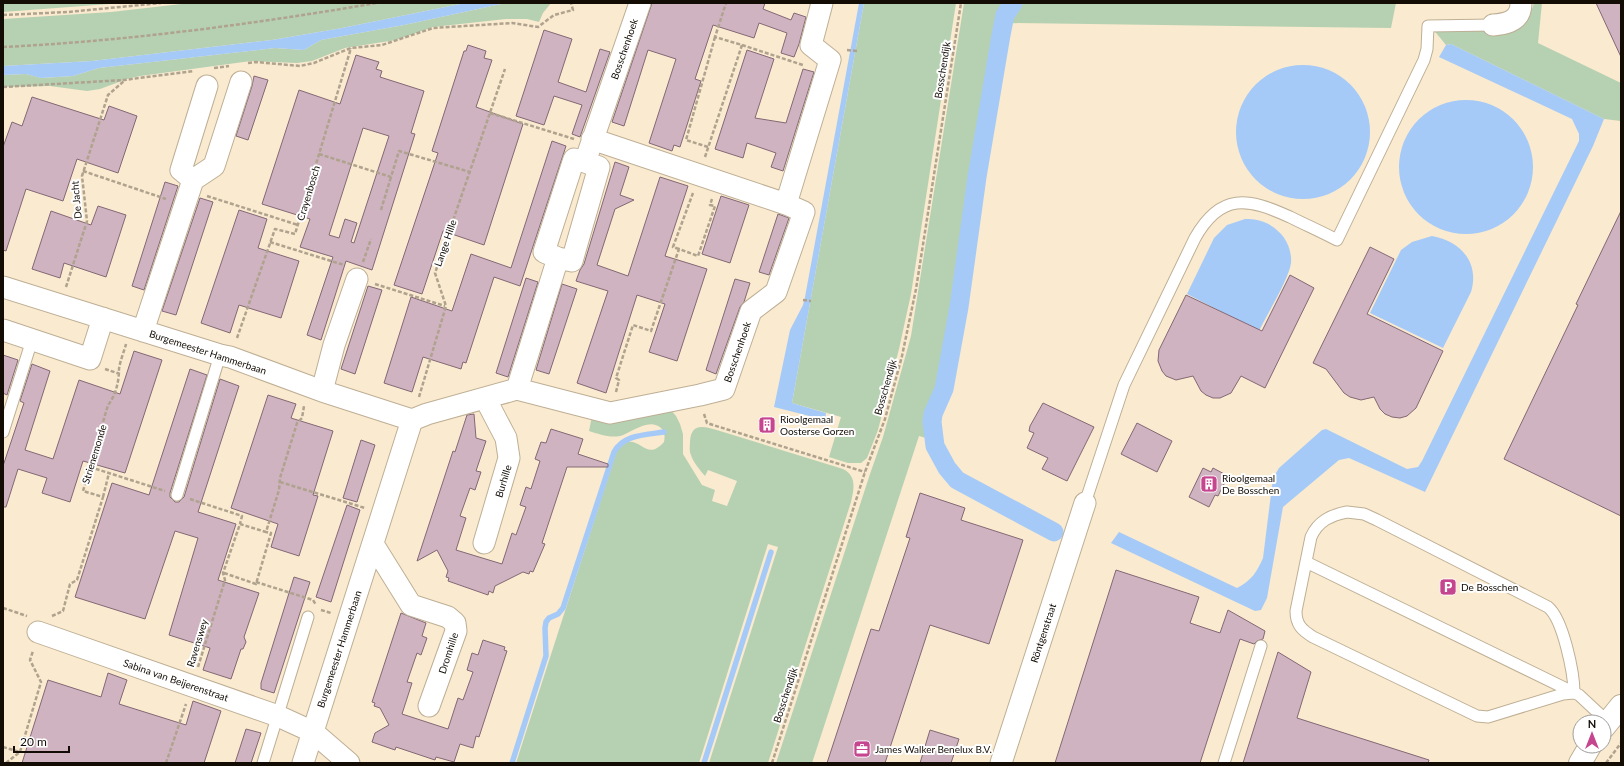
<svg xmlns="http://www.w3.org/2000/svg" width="1624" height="766" viewBox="0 0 1624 766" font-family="Lato,sans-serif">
<rect width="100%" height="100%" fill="#faeacf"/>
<path fill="#b6d1b2" d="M3 3H123L3 12Z
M190 3H465L342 28 272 40 92 61 3 66V19L111 12Z
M551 3 543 13 539 22 527 19H506L433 27 396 40 345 48 312 61 297 63 251 61 140 76 127 79 100 89 87 91 50 86 3 87V75L26 74 42 78 73 76 99 68 275 48 304 50 321 40 404 25 501 4Z
M864 3H956L911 294 899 349 878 430 867 458 861 463H848L829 457 841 417 792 403Z
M964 3H1006L1001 17 970 184 940 374 935 396 928 412 926 438 919 436 812 763H776L870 474 883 437 911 336Z
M1021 3H1396L1391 28 1008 23Z
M1534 3H1542L1538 43 1621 83V121L1604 119 1451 44 1446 45 1432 28 1520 25 1530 15Z
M669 408 676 416 680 424 683 434V454L702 485 715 490 712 501 727 506 737 481 708 470 705 476C700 470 693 462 691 455 689 451 690 446 690 442 691 421 705 427 720 431L843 469C857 476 854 489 851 502L768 763H709L778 547 768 544 699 763H516L616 453 618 449 627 442C642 439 647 461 664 442 665 437 665 431 661 428 649 417 631 433 620 436 609 438 599 434 589 431L592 416Z"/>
<path fill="#a5caf8" d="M465 3H520L501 4 404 25 321 40 304 50 275 48 99 68 73 76 41 78 26 74 3 75V66L92 61 272 40 342 28Z
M859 3H864L792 403 826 413 825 420 774 407 790 330 803 305 805 297Z
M1451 44 1604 119 1593 146 1425 492 1349 458 1339 460 1283 507 1267 598 1261 610 1255 611 1111 543 1119 532 1237 588C1251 581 1257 572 1263 558L1273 478 1279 468 1322 430 1326 429 1407 469 1418 467 1422 461 1579 141V134L1572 119 1439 57 1446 45Z
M1236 132a67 67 0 1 1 134 0a67 67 0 1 1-134 0Z
M1399 167a67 67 0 1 1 134 0a67 67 0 1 1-134 0Z
M1245 219C1258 219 1269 222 1279 232 1287 239 1292 252 1291 263 1289 279 1267 314 1259 331L1187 294 1214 238 1227 225Z
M1432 236C1460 241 1480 262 1471 292L1443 348 1370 313 1401 250 1412 242Z"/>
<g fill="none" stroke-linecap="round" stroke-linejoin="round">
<path stroke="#a5caf8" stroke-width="5.5" d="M512 763 546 656 545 628 546 622 549 618 558 614 563 608 614 452C624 434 646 435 664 432
M704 763 771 552"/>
<path stroke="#a5caf8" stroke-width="19" d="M1013 3 1005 15 1001 35 977 177 959 307 944 389 933 414 932 422 935 446 947 468 957 480 1054 532"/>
</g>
<path fill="#d0b3c1" stroke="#836875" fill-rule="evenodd" d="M652 3H765L763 9 791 20 794 13 806 17 799 44 794 57 781 53 787 33 759 23 754 38 713 25 695 79 701 81 680 147 674 145 672 151 649 143 676 59 648 50 624 126 612 122Z
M1596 3H1621V57Z
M544 30 572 39 558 82 586 92 600 49 610 52 580 137 572 134 582 105 554 96 544 125 516 116Z
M468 45 486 51 484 58 492 60 476 107 523 124 484 245 443 231 422 294 394 285 438 153 432 151 464 51H466Z
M747 50 774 59 755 118 786 123 803 69 814 72 783 171 771 167 776 153 747 143 743 158 715 149Z
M356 55 379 62 376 69 382 71 380 77 424 91 411 133 415 134 372 270 346 261 321 340 307 335 333 257 300 247 310 219 262 204 299 90 340 104ZM363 128 389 136 354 243 351 242 357 223 345 219 339 238 329 235Z
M254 76 268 80 248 140 236 136 252 86Z
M32 97 104 120 109 106 137 116 118 173 77 159 63 201 26 189 6 251 3 250V147L12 122 22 126Z
M552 141 566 146 520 286 494 277 466 363 463 362 461 369 423 357 412 392 384 383 411 297 452 311 471 254 511 268Z
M615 162 629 167 620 195 634 200 615 209 597 265 628 276 660 177 688 186 665 256 707 269 677 361 649 352 665 304 637 295 606 393 577 383 608 291 576 281 580 270 584 264Z
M165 182 178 186 144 290 132 286Z
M721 196 749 205 730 263 702 254Z
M200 198 213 202 176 315 162 311Z
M98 206 126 215 106 277 64 263 60 278 32 269 51 211 91 225Z
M239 210 267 219 258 248 299 261 281 318 239 305 230 333 201 323Z
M1621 211V516L1504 459 1578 305 1576 304Z
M778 214 789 218 769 275 759 272Z
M1370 247 1394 259 1367 314 1443 351 1416 408 1407 416 1400 418 1392 417 1385 414 1380 409 1374 397 1361 400 1350 397 1344 393 1326 369 1313 363Z
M1290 275 1314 288 1265 388 1241 376 1231 393 1220 398H1213L1206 395 1201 391 1193 376 1176 380 1166 376 1162 371 1158 361 1159 350 1186 295 1262 331Z
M526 278 538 282 508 377 496 373Z
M735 279 750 283 744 302 740 307 716 374 706 370Z
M562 284 577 289 549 374 536 370Z
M368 286 382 290 355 374 341 369Z
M134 351 162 360 125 473 83 461 70 502 42 493 47 478 18 469 6 507H3V466L24 403 20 401 32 364 50 371 25 450 53 459 79 380 120 394Z
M3 355 18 360 7 395 3 393Z
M190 369 207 375 170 493V497L175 502H179L184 497 220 379 239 386 198 512 236 524 218 580 259 593 244 637 246 642 243 649H241L231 679 203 670 210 648 169 635 198 538 175 531 145 619 75 597 112 483 149 495Z
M268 395 296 404 291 418 333 431 313 495 318 496 299 556 271 547 278 524 231 508Z
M1043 403 1094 427 1067 481 1042 469 1048 458 1027 448 1034 433 1029 431 1030 426Z
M474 414 476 438 486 441 476 471 481 472 475 490 470 488 460 516 466 518 456 550 502 564 512 533 516 535 526 507 520 505 526 487 531 489 540 461 535 459 541 442 546 443 551 429 583 439 578 454 608 464V467H567L542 543 545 544 533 572 530 571 529 574 523 572 495 586 493 593 489 591 488 595 448 581 449 578 446 577 448 571 437 550 417 561 453 451 455 452 467 415Z
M1137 423 1172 441 1157 472 1121 454Z
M361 440 375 445 357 502 343 498Z
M1203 468 1211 472 1213 468 1228 476 1218 496 1215 495 1209 507 1189 497Z
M920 493 965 508 961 520 1023 540 989 644 930 625 885 763H827L871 629 879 631 910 538 906 537Z
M347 505 360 510 331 602 316 597Z
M1116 570 1199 597 1190 623 1220 633 1228 610 1265 631 1263 639 1257 641 1254 644 1240 639 1200 763H1055Z
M294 577 310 582 274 693 261 689V683Z
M401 613 426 623 422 636 427 638 421 655 417 653 407 682 412 683 402 714 448 729 458 698 463 700 473 672 467 670 472 653 478 655 483 640 505 647 504 650 507 651 479 737 476 736 473 748 460 744 454 762 436 757 435 760 396 747 395 750 372 742 375 733 389 725 380 708 374 706 375 703 372 702Z
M1278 652 1311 672 1297 718 1429 760 1428 763H1243Z
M108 673 127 680 119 704 186 725 193 701 221 711 204 763H22L48 680 101 697Z
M246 729 261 733 251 763H235Z
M930 730 959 739 951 763H920Z"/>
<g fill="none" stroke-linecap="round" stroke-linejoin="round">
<g stroke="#beaf95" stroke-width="13">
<path id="service" d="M3 432 32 340
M177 495 220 355
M1085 503 1124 385 1195 238C1221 192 1248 198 1290 217 1306 225 1322 232 1337 240L1424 60 1427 49 1428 26 1493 25
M1347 512 1364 514 1377 520 1548 607C1563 619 1574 673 1574 693L1563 694 1488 717 1477 716 1313 637C1302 630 1296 625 1296 611L1311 537C1318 521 1331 515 1347 512Z
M1306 562 1579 695 1608 722
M263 763 308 617
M1224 763 1261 646"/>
</g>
<g stroke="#beaf95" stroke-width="23">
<path id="minor" d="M1493 25C1508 24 1521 20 1521 3
M207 86 181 170 193 180 214 166 241 82
M592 139 786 204
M558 258 544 252 574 159 585 162
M3 287 220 355 230 357 322 391 412 420 303 763
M3 330 90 359 103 318
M143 331 193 180
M517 389 610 413 700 395 724 389 751 311 776 292 804 212 786 204 830 60 811 45 822 3
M322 391 334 345 357 279
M412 420 427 414 517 389 558 258 572 261 599 167 585 162 640 3
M484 543 509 458 506 438 485 398
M373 544 411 605 448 617 455 623 456 631 429 706
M38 632 278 716 313 732 349 763
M1001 763 1085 503"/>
</g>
<g stroke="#beaf95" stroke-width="24">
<path id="tertiary" d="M1604 727 1621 706
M1580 763 1590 746"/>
</g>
<path stroke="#afa28e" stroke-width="2.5" stroke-dasharray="4 2" stroke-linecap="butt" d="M3 15 68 12 161 3
M742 45 803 65
M3 47C128 41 253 24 377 3
M847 50 857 51
M248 63 256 62 300 66 314 63 351 48 382 45 433 28 512 23 538 27 554 15 573 10 571 3
M214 68 229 66
M3 87 124 80 194 71
M490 113 574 139
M708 147 686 140 715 37
M319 154 391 177 399 151 470 172
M705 157 742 45 715 37 726 3
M83 171 166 199
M207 196 298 225
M381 210 391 177
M270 242 344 265
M679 249 673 247 693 193
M363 262 371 239
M375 284 445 306
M66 287 87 221 82 176 108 95 124 81
M803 300 811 301
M237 338 275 229 295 234 351 48
M105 369 120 374
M616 392 619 380 616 378 633 325 651 331 679 249 698 256 715 206 710 205 712 199
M419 397 446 306 435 273 505 69
M704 414 707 423 713 425 865 472
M90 467 165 491
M280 482 365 508
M103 497 109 473
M190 499 242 516 240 524
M224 573 256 584 271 533 266 532
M256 582 313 600 316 605
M3 608 27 616
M321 610 331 613
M52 616 63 611 70 584 77 580 103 497 83 491 108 405C116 395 119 381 119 369 120 361 124 352 126 344
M198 667 225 580 223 573 240 524 266 532 279 490 280 478 297 423 302 418 304 406
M3 747 20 752
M6 763 20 752 41 682 30 660 33 651
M166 763 186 704
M772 763 865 472 885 419 902 356 916 289 961 3
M1606 763 1621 743"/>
<use href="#service" stroke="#fff" stroke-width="11"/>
<use href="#minor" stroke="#fff" stroke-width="21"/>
<use href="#tertiary" stroke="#fff" stroke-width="22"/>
</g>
<defs>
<g id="building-square" transform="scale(0.9)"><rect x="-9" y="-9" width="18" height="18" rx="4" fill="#c6458f" stroke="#fff"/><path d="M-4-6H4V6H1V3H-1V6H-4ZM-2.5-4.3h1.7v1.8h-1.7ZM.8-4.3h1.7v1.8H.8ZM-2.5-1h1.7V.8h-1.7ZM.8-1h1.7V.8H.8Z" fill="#fff"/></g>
<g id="parking-square" transform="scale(0.9)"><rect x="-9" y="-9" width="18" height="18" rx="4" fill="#c6458f" stroke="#fff"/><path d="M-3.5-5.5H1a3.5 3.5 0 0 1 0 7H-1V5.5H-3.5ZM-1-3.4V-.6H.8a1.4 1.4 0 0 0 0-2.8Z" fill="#fff"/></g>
<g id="office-square" transform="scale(0.9)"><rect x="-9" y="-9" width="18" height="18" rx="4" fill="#c6458f" stroke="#fff"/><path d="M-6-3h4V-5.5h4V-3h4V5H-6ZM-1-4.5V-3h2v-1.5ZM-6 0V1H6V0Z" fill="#fff"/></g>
</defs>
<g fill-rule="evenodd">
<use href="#building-square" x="767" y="425"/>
<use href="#building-square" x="1209" y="484"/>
<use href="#parking-square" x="1448" y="587"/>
<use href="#office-square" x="862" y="749"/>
</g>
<g text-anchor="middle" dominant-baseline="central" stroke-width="4" stroke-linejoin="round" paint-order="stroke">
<g font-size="10" fill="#120c05" stroke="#fff">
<text transform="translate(624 49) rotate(-71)">Bosschenhoek</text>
<text transform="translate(942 70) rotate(-81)">Bosschendijk</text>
<text transform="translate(308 193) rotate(-73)">Crayenbosch</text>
<text transform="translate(76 200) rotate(-95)">De Jacht</text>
<text transform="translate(445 243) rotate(-71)">Lange Hille</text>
<text transform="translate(208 352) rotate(18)">Burgemeester Hammerbaan</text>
<text transform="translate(737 352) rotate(-71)">Bosschenhoek</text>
<text transform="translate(885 387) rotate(-74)">Bosschendijk</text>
<text transform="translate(94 454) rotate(-73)">Strienemonde</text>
<text transform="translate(503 481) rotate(-73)">Burhille</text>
<text transform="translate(1043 633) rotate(-72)">Röntgenstraat</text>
<text transform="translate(197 643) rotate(-73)">Ravenswey</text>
<text transform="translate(339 649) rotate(-72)">Burgemeester Hammerbaan</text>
<text transform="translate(448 653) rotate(-72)">Dromhille</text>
<text transform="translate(176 680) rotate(19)">Sabina van Beijerenstraat</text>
<text transform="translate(785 695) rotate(-72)">Bosschendijk</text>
</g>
<g font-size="10" fill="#120c05" stroke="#fff" text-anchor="start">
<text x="780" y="419">Rioolgemaal<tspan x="780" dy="12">Oosterse Gorzen</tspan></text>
<text x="1222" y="478">Rioolgemaal<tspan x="1222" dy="12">De Bosschen</tspan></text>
<text x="1461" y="587">De Bosschen</text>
<text x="875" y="749">James Walker Benelux B.V.</text>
</g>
</g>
<rect width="1624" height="766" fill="none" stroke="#120c05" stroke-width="8"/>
<g transform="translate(1592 734)"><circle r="19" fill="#ffffff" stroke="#a09e9b"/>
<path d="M0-3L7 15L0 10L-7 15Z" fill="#c6458f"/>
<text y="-6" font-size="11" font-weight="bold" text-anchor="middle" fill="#120c05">N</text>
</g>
<path d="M14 746v6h55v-6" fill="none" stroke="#120c05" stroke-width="2"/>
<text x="20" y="746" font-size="12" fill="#120c05" stroke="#ffffff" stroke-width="3" paint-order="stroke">20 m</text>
</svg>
